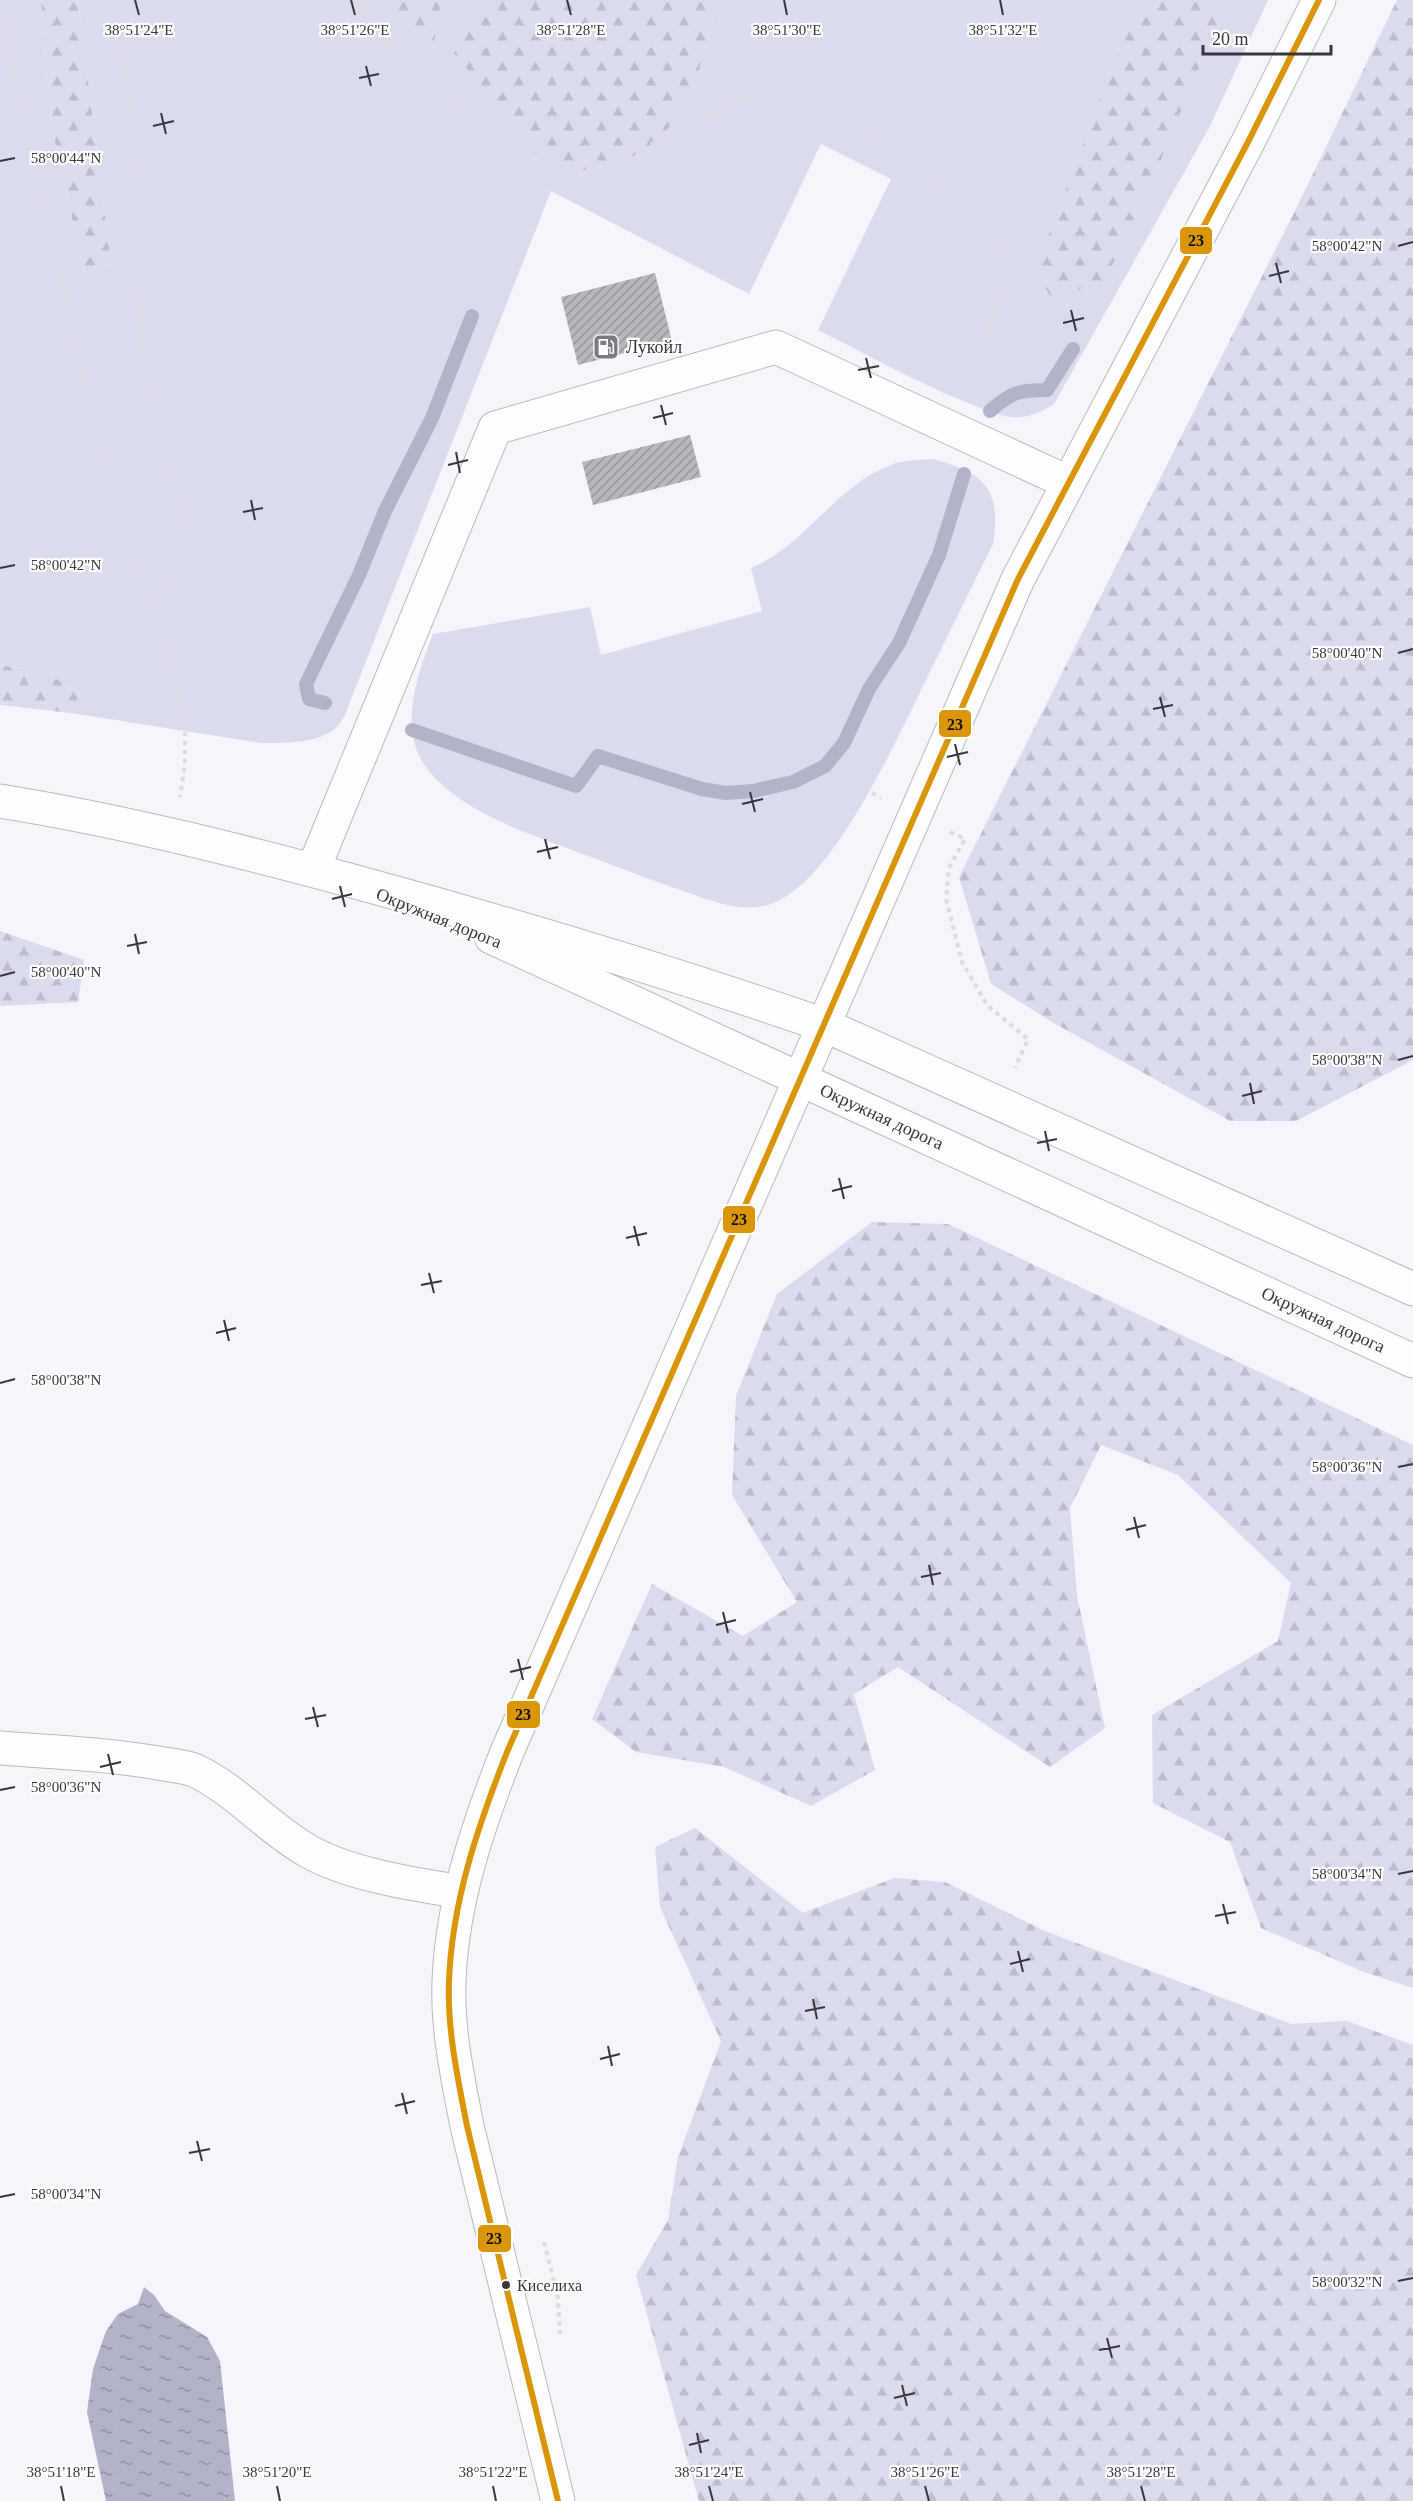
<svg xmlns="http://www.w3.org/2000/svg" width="1413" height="2501" viewBox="0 0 1413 2501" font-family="'Times New Roman',serif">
<defs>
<pattern id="forest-firs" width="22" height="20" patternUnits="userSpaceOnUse" patternTransform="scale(1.5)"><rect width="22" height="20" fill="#dbdbee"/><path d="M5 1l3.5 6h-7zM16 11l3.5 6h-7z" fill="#bdbdcd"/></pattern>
<pattern id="water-ripples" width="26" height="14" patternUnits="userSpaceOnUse" patternTransform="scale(1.5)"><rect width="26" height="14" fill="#b2b2c9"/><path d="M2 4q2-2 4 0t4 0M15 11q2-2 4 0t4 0" fill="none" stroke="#9292a4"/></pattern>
<pattern id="building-hatch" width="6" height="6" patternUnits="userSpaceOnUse" patternTransform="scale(1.5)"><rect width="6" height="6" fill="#b7b7bd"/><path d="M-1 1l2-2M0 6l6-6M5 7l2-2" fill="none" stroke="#96969b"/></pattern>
</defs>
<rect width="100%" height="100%" fill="#f5f5fb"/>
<path fill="#dbdbee" d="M0 0H41L52 128 84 272 111 264 78 0H382L405 25 440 6 435 0H488L455 53 693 94 717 0H1268L1209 128 1054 404C1042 412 1027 419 1011 417 995 415 979 407 963 401 914 381 866 354 818 330L891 179 821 144 749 294 551 191 344 717C341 721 337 728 332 731 312 744 283 743 261 743L71 713 80 692 42 671 0 665Z
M932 459C984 472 1002 489 993 544 970 591 947 637 924 684 895 742 837 873 778 901 752 913 728 906 703 898 665 885 628 871 591 857 538 837 433 806 415 745 405 710 420 667 433 634L590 607 601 655 762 611 751 568C806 545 835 486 891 465 904 460 918 460 932 459Z"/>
<path fill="url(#forest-firs)" d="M41 0H78L111 264 84 272 52 128Z
M382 0H435L440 6 434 43 405 25Z
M488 0H717L693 94 661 138 616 167 583 170 557 166 539 158 454 53Z
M1149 0H1227L1163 155 1106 279 1053 300 1035 271 1128 26Z
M1397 0H1413V1060L1296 1121H1230L1052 1022 991 984 959 877 1295 211Z
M0 665 42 671 80 692 71 713 0 705Z
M0 931 84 960 78 1002 0 1006Z
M872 1222 948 1224 1413 1445V1988L1364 1972 1261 1928 1230 1842 1153 1803 1152 1715 1278 1641 1291 1583 1178 1475 1101 1445 1070 1508 1077 1596 1105 1728 1050 1767 898 1667 854 1694 875 1770 811 1806 724 1767 636 1752 592 1719 652 1584 743 1636 797 1602 732 1495 736 1396 777 1294Z
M695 1828 803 1913 894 1878 945 1882 1045 1931 1291 2024 1347 2021 1413 2045V2501H699L636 2275 668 2220 678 2157 721 2041 660 1907 655 1847Z"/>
<path fill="url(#water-ripples)" d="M144 2287 154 2295 165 2311 207 2337 220 2361 235 2501H106L87 2412 93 2369 106 2331 118 2314 138 2304Z"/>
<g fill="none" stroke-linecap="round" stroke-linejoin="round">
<path stroke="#b2b2c9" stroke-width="14" d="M990 411C1012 392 1018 390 1047 390L1073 349
M325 703 309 699 306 684 359 575 385 511 432 418 472 316
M412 730 576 786 598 756 702 789 726 793 753 791 793 782 825 766 844 743 869 689 899 643 939 555 964 474"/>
</g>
<path fill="url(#building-hatch)" d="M655 273 672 341 578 365 561 297Z
M690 435 701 477 593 505 582 462Z"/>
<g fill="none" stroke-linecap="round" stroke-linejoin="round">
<g stroke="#b9b9be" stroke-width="35">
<path id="minor" d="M313 870 495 428 776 347 1067 482
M0 1748C53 1752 106 1754 158 1763 169 1765 183 1766 194 1770 237 1790 267 1828 308 1851 350 1875 414 1884 461 1892"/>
</g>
<g stroke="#b9b9be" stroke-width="35">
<g id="major">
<path d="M0 801C124 821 246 852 367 885 521 927 673 973 824 1025L1413 1289"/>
<path id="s1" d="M491 937 1413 1361"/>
<path d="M558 2501 467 2126C458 2079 447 2030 449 1981 452 1901 478 1826 507 1752L1018 579 1248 142 1319 0"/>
</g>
</g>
<path stroke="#dddddf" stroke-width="4" stroke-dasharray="4.5 4.5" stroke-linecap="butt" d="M8 0 12 55 21 111 56 252 101 458 131 538 146 589 166 627 185 734V763L180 797
M118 0 130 106 135 239 143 315 142 353 148 394 177 484 182 516 166 626
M350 0 425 80 501 139 557 166 583 170 616 167 661 138 703 121 768 88 783 85 798 86 814 94 972 210C983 222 995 236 998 253 1003 279 992 331 978 353 970 364 960 375 951 386
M872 793 881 798
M950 832 965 839 949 868 946 899 962 962 987 1005 1028 1039 1015 1068
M544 2242 558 2298 560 2334"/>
<use href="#minor" stroke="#fefefe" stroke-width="33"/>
<use href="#major" stroke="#fefefe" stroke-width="33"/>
<g stroke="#fff" stroke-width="10">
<path id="bus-1" d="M558 2501 467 2126C458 2079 447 2030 449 1981 452 1901 478 1826 507 1752L1018 579 1248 142 1319 0"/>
</g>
<use href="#bus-1" stroke="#da9509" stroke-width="6"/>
</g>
<path fill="none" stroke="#37373d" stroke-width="2" d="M135 0 139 15M351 0 355 15M567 0 571 15M784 0 787 15M1000 0 1003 15M366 66 371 86M359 78 379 74M161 113 166 134M153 126 174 121M0 161 15 158M1398 246 1413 242M1276 263 1281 283M1269 276 1289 271M1071 310 1076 331M1063 323 1084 318M866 358 871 378M858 370 879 366M661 405 666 425M653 418 673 413M456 452 460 473M448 465 468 460M251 500 255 520M243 512 263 508M0 568 15 565M1398 653 1413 649M1160 697 1165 717M1153 709 1173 705M955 744 960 765M947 757 968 752M750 792 755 812M742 804 763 799M545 839 550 859M537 852 558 847M340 886 345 907M332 899 352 894M135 934 139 954M127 946 147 942M0 976 15 972M1398 1060 1413 1056M1250 1083 1254 1104M1242 1096 1262 1091M1045 1131 1049 1151M1037 1143 1057 1139M839 1178 844 1199M832 1191 852 1186M634 1226 639 1246M626 1238 647 1233M429 1273 434 1293M421 1285 442 1281M224 1320 229 1341M216 1333 236 1328M0 1383 15 1379M1398 1467 1413 1464M1134 1517 1139 1538M1126 1530 1146 1525M929 1565 933 1585M921 1577 941 1573M723 1612 728 1633M716 1625 736 1620M518 1659 523 1680M510 1672 531 1667M313 1707 318 1727M305 1719 326 1715M108 1754 113 1775M100 1767 121 1762M0 1790 15 1787M1398 1874 1413 1871M1223 1904 1228 1924M1215 1916 1236 1912M1018 1951 1023 1972M1010 1964 1030 1959M813 1999 817 2019M805 2011 825 2007M608 2046 612 2066M600 2059 620 2054M402 2093 407 2114M395 2106 415 2101M197 2141 202 2161M189 2153 210 2149M0 2197 15 2194M1398 2281 1413 2278M1107 2338 1112 2358M1099 2350 1120 2346M902 2385 907 2406M894 2398 915 2393M697 2433 701 2453M689 2445 709 2440M61 2486 64 2501M277 2486 280 2501M493 2486 496 2501M709 2486 713 2501M925 2486 929 2501M1141 2486 1145 2501"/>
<defs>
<g id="fuel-square" transform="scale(1.35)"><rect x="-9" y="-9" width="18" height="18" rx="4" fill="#7a7a80" stroke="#fff"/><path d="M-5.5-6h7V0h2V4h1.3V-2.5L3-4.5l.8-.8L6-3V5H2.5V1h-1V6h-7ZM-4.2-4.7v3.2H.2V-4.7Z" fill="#fff"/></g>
</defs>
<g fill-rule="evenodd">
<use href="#fuel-square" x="606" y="347"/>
</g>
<circle fill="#37373d" stroke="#fff" stroke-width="2" cx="506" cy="2285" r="5"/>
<g text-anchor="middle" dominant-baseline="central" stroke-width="4.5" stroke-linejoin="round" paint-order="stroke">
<g font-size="16" fill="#37373d" stroke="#fff" text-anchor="start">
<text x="517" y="2285">Киселиха</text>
</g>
<g font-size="18" fill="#37373d" stroke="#fff" text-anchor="start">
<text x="626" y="347">Лукойл</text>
</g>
<g font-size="18" fill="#37373d" stroke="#fff">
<text transform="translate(439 918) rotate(22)">Окружная дорога</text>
<text stroke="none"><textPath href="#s1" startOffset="430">Окружная дорога</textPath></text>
<text stroke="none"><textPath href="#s1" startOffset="916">Окружная дорога</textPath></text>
</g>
</g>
<g font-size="15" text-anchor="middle" fill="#37373d" stroke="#fff" stroke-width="4.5" stroke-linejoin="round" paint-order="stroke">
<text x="139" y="35">38°51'24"E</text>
<text x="355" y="35">38°51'26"E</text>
<text x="571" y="35">38°51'28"E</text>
<text x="787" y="35">38°51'30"E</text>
<text x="1003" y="35">38°51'32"E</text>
<text x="66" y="163">58°00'44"N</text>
<text x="1347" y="251">58°00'42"N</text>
<text x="66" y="570">58°00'42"N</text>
<text x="1347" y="658">58°00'40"N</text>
<text x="66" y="977">58°00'40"N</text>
<text x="1347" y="1065">58°00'38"N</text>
<text x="66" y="1385">58°00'38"N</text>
<text x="1347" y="1472">58°00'36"N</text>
<text x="66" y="1792">58°00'36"N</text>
<text x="1347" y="1879">58°00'34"N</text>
<text x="66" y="2199">58°00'34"N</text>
<text x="1347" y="2287">58°00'32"N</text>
<text x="61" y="2477">38°51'18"E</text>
<text x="277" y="2477">38°51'20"E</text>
<text x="493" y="2477">38°51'22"E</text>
<text x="709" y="2477">38°51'24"E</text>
<text x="925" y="2477">38°51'26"E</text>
<text x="1141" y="2477">38°51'28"E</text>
</g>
<g stroke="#fff" stroke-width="2">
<rect x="1179" y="226" width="34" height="29" rx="6" fill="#da9509"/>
<rect x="938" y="709" width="34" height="29" rx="6" fill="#da9509"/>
<rect x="722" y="1205" width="34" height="29" rx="6" fill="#da9509"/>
<rect x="506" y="1700" width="35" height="29" rx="6" fill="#da9509"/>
<rect x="477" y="2224" width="35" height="29" rx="6" fill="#da9509"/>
</g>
<g font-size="16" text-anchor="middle" font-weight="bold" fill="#111">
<text x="1196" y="246">23</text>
<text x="955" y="730">23</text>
<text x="739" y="1225">23</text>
<text x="523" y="1720">23</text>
<text x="494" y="2244">23</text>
</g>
<path d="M1203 45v9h128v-9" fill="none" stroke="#37373d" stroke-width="3"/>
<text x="1212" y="45" font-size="18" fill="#37373d" stroke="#ffffff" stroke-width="4.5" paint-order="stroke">20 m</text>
</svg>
